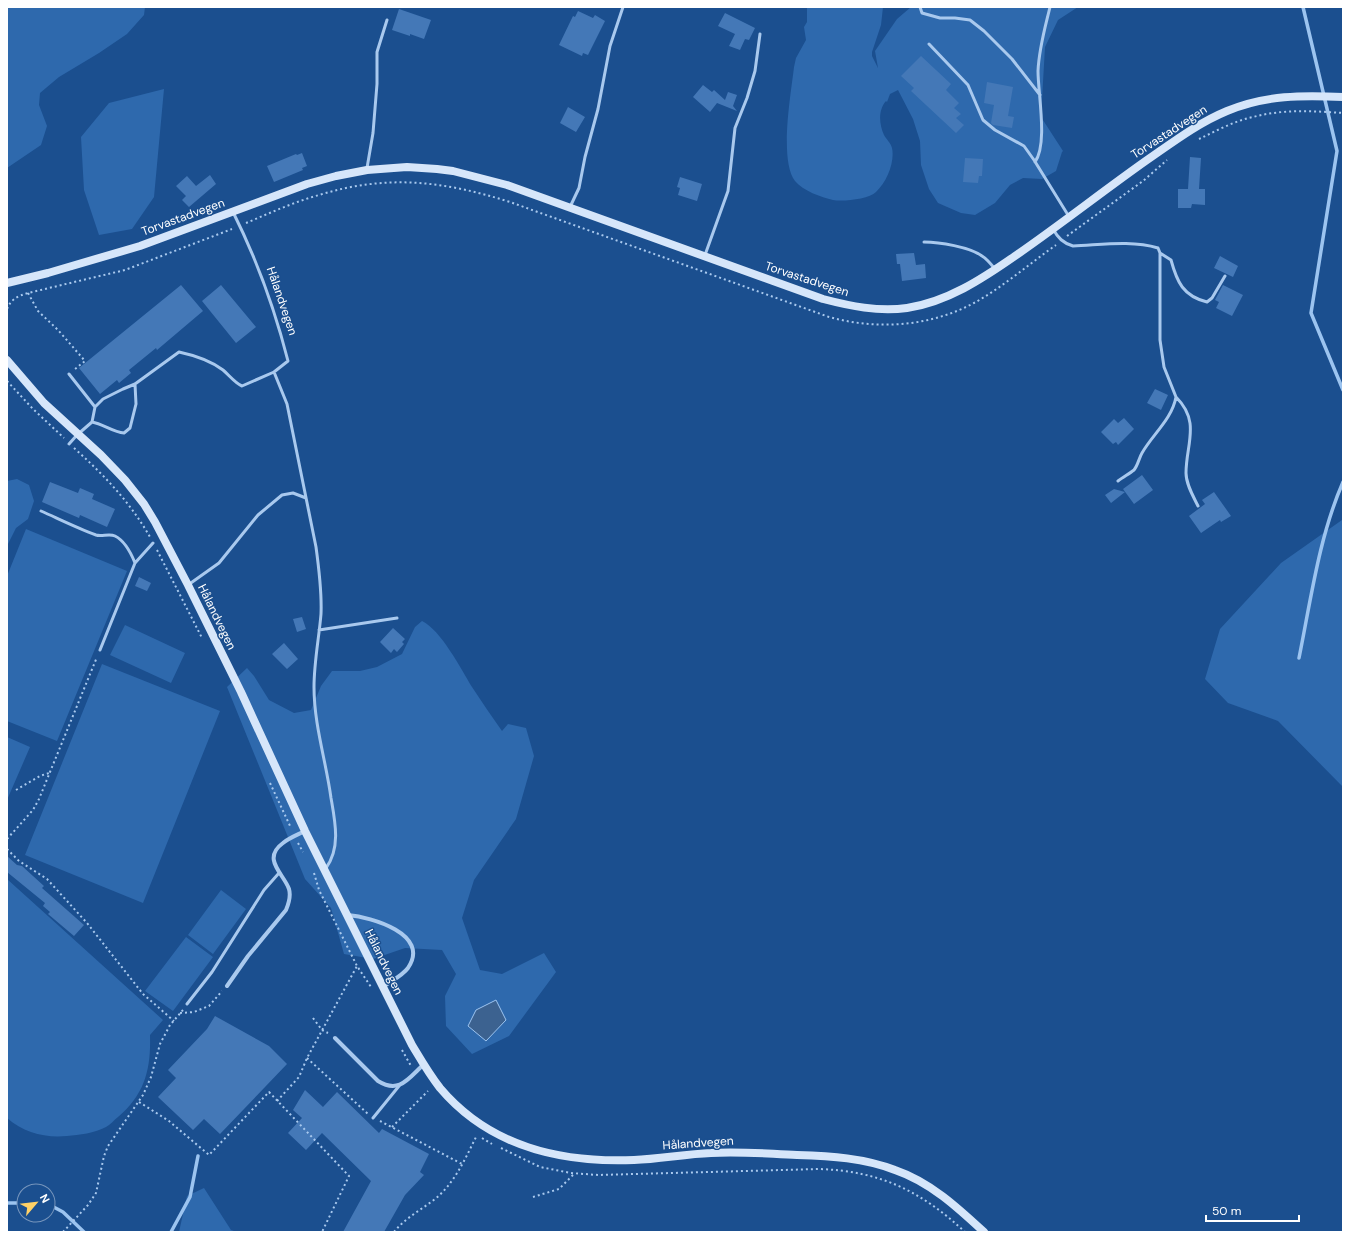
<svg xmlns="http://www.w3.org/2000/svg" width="1350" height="1239" viewBox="0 0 1350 1239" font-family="'DM Sans',sans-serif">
<rect width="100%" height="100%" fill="#1b4f8f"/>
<path fill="#2e69ad" d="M7 7H145L144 15 127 34 99 53 59 77 40 93 39 105 47 126 41 145 7 168Z
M807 7H883L881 25 872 52V56L878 68 875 51 897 19 911 7H1078L1058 20 1045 47 1041 117 1063 151 1062 152 1056 171 1042 179 1023 178 1010 185 995 203 975 215 961 213 938 203 929 189 921 165 920 141 913 119 898 90 890 94 887 102 886 101C878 110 879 124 884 135 886 139 891 143 892 148 895 162 887 182 876 192 869 199 843 202 833 200 821 197 803 191 795 181 779 160 791 94 794 67L796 58 806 40 804 27 807 22Z
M164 89 154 197 132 229 99 235 84 190 81 137 109 103Z
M17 479 29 485 34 501 28 519 16 528 7 546V481Z
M1342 520H1343V787L1278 721 1228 703 1205 679 1220 629 1281 563Z
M26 529 127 571 57 741 7 721V576Z
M422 621C441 630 461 669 472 687 482 702 492 717 502 731L508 724 526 728 534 756 516 819 474 880 462 918 480 970 502 974 544 953 556 972 509 1036 472 1054 446 1026 445 996 456 974 442 950 405 948 373 959 344 954 331 908 305 879 227 687 247 668 254 676 269 700 294 713 311 710 321 686 332 671H360L377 667 402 654 415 627Z
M125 625 185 653 171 683 110 655Z
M102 664 220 711 143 903 25 855Z
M7 737 30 747 7 800Z
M7 879 163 1020 150 1035C151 1069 145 1094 118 1117 114 1120 110 1125 106 1127 95 1133 79 1135 67 1136 45 1138 24 1133 7 1118Z
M221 890 246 909 213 954 188 935Z
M186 937 213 957 173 1011 145 991Z
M204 1188 231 1230 237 1232H179L187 1196Z"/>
<path fill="#3c6290" stroke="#9cc4f0" d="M496 1000 506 1020 486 1041 468 1026 476 1010Z"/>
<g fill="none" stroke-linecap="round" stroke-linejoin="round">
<path stroke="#9cc4f0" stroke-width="3.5" d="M1303 7 1337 151 1311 313 1343 390
M1299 658C1311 599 1319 537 1343 482
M7 1203H24
M48 1204 63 1212 84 1232
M171 1232 190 1197 198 1156"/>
</g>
<path fill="#4478b7" d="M399 9 431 20 424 39 410 34V36L392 30Z
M578 11 593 18 595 15 605 21 588 55 583 53 582 56 559 45 573 16 575 17Z
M725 13 755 28 749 40 745 39 740 50 729 46 735 34 718 26Z
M921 56 951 84 946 90 959 103 954 108 961 114 956 118 964 125 956 133 911 91 914 88 901 76Z
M987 82 1013 87 1008 116 1014 117 1012 128 993 125 991 123 994 105 984 103Z
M703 85 712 92 714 90 725 100 728 92 737 95 733 106 737 111 717 103 710 112 693 97Z
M568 107 585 117 576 132 560 123Z
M302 153 307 166 302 168 303 170 274 182 267 166 296 154 297 155Z
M1190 157 1201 158 1199 189H1205V205L1192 204 1191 208H1178V189H1188Z
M965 158 983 159 982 176H979L978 183 963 182Z
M210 175 216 184 189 207 182 200 186 196 176 186 187 176 196 186Z
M680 177 702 184 697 201 678 195 680 188 677 187Z
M914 253 916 265 925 264 926 278 902 281 900 264H897L896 254Z
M1220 256 1238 266 1233 277 1214 268Z
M181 285 203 311 157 350 156 348 129 370 131 373 119 383 117 380 100 394 79 368Z
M221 285 256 327 236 343 202 301Z
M1223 285 1243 295 1232 316 1216 308 1219 302 1215 300Z
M1155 389 1168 395 1161 410 1147 403Z
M1124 418 1134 429 1118 445 1116 442 1113 444 1101 432 1114 419 1118 423Z
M1142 475 1153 490 1134 504 1123 489Z
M50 482 78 493 80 488 94 494 92 499 115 509 107 527 80 515 79 518 42 502Z
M1114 489 1125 492 1111 503 1105 495Z
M1214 492 1231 516 1221 522 1220 520 1201 533 1189 516 1205 504 1202 500Z
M139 577 151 583 147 591 135 586Z
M302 617 306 629 297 632 293 619Z
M393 628 405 639 402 642 404 644 397 652 394 649 391 653 380 642Z
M284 643 298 659 287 669 272 654Z
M7 856 17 865 22 866 44 886 42 888 84 925 74 936 48 914 50 912 43 906 45 903 7 872Z
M215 1016 269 1046 287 1064 220 1134 204 1119 193 1130 158 1097 176 1078 168 1070 207 1029Z
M305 1090 323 1107 337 1092 379 1133 382 1129 429 1154 420 1172 424 1175 405 1195 384 1232H343L371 1181 322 1133 306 1150 288 1133 302 1118 293 1110Z"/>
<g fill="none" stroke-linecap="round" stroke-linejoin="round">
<path stroke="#a9c9ee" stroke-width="2" stroke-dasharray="2 3" stroke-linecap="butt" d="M1199 139C1216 131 1234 121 1253 117 1283 109 1313 111 1343 113
M246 223C270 213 294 202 319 195 387 174 444 181 510 202L829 317C877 330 929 327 974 303 1003 287 1029 264 1056 245
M1067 236 1143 181 1167 160
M28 293 38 311 58 330 85 361 75 369
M7 309C11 299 18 296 28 293L125 270 232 229
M7 381 33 409 64 438
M74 448C104 475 130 502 150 537
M157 550 202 638
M270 783 291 828
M16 790 40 776 49 773
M7 839 33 810 39 799 97 657
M298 843 303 852
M7 849 19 861 47 879 87 923 143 994 174 1021
M314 873 319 890 357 966 371 987
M180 1013 194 1012 209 1006 222 991
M313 1018 322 1030 328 1033
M402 1050 411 1066
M307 1058 368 1114
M277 1101 299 1077 307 1058 357 966
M139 1102 169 1121 209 1155 269 1092 349 1176 322 1232
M380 1121 462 1164
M392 1127 428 1091
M482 1138 492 1144
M501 1148 540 1167 571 1173 598 1175 819 1169C880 1171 921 1191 965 1232
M533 1197 559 1189 575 1173
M63 1232 88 1205 96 1193 104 1156 108 1146 143 1095 151 1077 160 1044 170 1025 183 1010
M394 1232C405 1218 421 1210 435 1199 455 1183 466 1157 477 1135"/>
<path stroke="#a9c9ee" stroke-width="3" d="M920 7 922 13 940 18H955L970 20 984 31 1012 59 1040 95
M929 44 968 85 983 120 995 130 1024 146 1034 160 1068 215
M1035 162C1048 144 1038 94 1038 71 1039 48 1045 28 1050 7
M367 168 373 133 377 84V52L387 20
M570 207 579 188 585 157 598 109 610 46 623 7
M233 212C257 260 275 310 288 361L274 372 287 404 316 547C319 569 322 592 321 614 319 638 314 662 314 687 314 725 326 761 331 798 335 821 341 848 326 868
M1053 229C1058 238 1063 243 1073 246 1101 245 1131 240 1158 248L1160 253V340L1164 367 1176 397C1172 419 1153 434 1142 453 1139 458 1138 465 1134 470 1129 474 1123 477 1118 481
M924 242C939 242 970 247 982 256 987 259 991 264 995 269
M1160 253 1171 260C1177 282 1183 296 1207 302L1212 298 1225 276
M705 255 728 191 735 128 747 98 755 71 760 34
M69 374 95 407
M1176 397C1201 422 1186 444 1186 473 1186 484 1193 496 1198 506
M92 422C103 424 113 432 124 433L130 428 136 404 135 384
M69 444 77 435 92 422 95 407 103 399 123 389 135 384 179 352C193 355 211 361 223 370 229 375 235 383 242 386L274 372
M41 511C59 519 77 528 96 535 102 537 109 533 115 536 125 541 131 553 135 563
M188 585 219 563 258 515 282 495 293 493 306 498
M319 630 397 618
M100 650 135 563 153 543
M187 1004 212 972 264 890 279 873
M373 1118 399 1086"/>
<path stroke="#a9c9ee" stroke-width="4" d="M348 915C371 917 431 934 408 968 402 976 391 981 383 987
M227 986 248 956 286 910C289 903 291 896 289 889 284 874 261 859 283 843 289 838 297 835 305 831
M335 1038 378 1081C399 1094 408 1079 423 1065"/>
<path stroke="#d6e6fa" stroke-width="8" d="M7 283 48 273 140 246 307 184 336 176 367 170 407 167 437 169 453 171 507 185 823 299C850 306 878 312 907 308 947 302 982 279 1015 256 1060 225 1103 191 1147 160 1173 142 1198 123 1227 111 1265 95 1303 95 1343 97
M7 360 44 403 101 455 125 480 144 504 155 522 188 585 241 692 305 831 412 1045C421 1060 429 1074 440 1088 490 1147 560 1163 634 1160 660 1159 685 1154 711 1153 740 1151 769 1154 797 1155 831 1156 864 1158 895 1170 930 1182 957 1207 984 1232"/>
</g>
<g text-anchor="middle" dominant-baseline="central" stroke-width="3" stroke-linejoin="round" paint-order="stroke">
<g font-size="12" fill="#fff" stroke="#1b4f8f">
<text transform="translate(1169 132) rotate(-33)">Torvastadvegen</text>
<text transform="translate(183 217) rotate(-20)">Torvastadvegen</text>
<text transform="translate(807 279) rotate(18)">Torvastadvegen</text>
<text transform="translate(282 301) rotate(71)">Hålandvegen</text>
<text transform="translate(217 617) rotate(64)">Hålandvegen</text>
<text transform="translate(384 962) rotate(64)">Hålandvegen</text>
<text transform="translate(698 1143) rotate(-4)">Hålandvegen</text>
</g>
</g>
<rect width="1350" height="1239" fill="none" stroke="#ffffff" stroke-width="16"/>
<g transform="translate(36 1203) rotate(62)"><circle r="19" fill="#1b4f8f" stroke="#7695bc"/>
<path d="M0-3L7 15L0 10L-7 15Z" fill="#ffd166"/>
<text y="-6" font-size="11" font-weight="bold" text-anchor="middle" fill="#ffffff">N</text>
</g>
<path d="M1206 1215v6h93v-6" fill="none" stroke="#ffffff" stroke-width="2"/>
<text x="1212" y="1215" font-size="12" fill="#ffffff" stroke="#1b4f8f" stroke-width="3" paint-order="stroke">50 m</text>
</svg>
